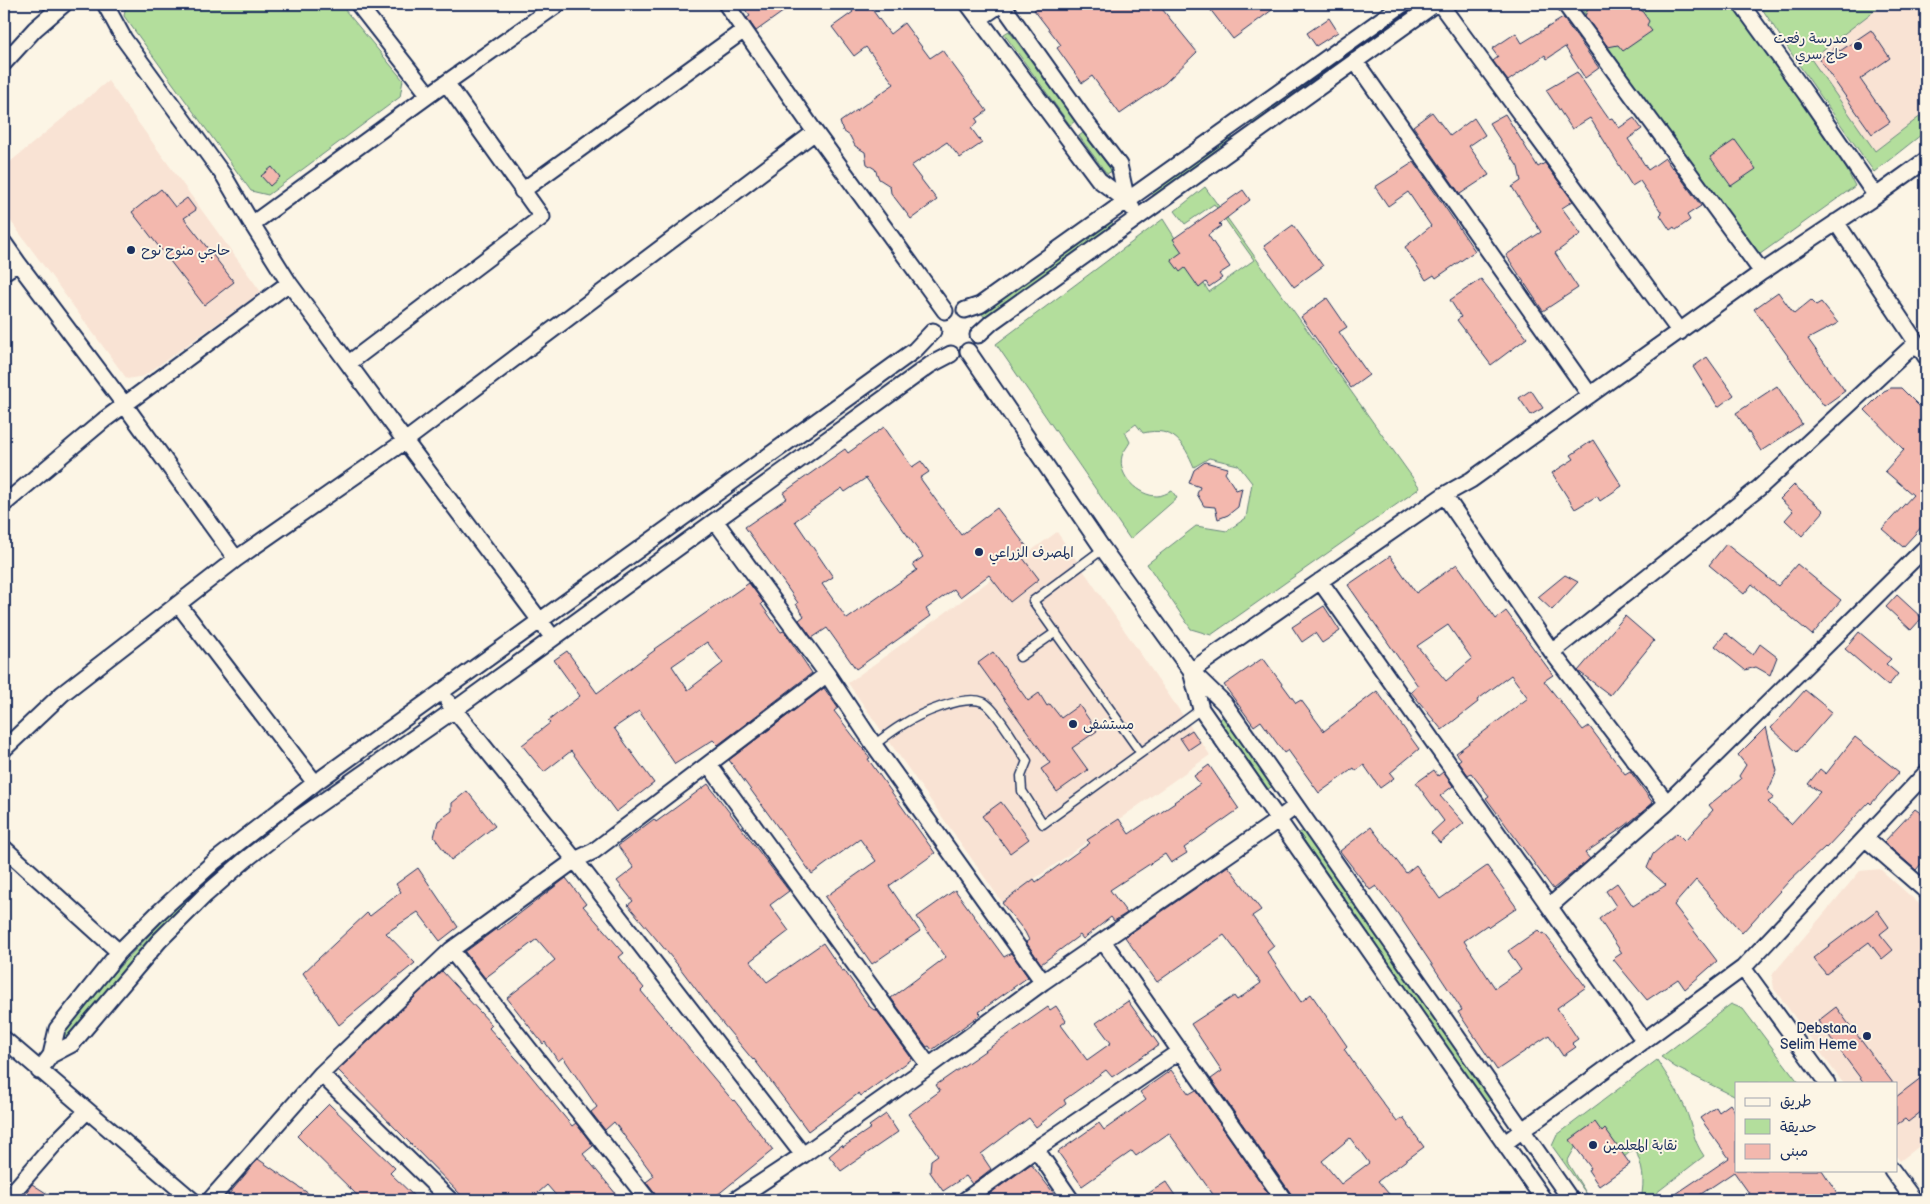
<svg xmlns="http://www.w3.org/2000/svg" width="1930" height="1204" viewBox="0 0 1930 1204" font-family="'Balsamiq Sans','Playpen Sans Arabic',sans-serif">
<rect width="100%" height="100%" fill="#fcf5e5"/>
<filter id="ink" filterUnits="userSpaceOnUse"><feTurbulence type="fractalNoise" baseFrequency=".02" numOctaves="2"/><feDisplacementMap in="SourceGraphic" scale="10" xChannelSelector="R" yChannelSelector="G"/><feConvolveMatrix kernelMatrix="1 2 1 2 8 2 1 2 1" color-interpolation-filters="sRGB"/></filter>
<g filter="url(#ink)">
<path fill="#f9e3d4" d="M1762 4H1926V128L1873 170Z
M108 81 261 292 144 376 127 379 4 212V167Z
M1057 532 1210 755 1002 902 848 683Z
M1880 869 1926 910V1141L1900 1161 1896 1156V1083H1843L1774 989 1772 975 1860 871Z"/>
<path fill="#b3de9c" stroke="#67867d" d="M126 4H340L403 80 400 97 268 195 251 191 124 16Z
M1411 4H1419L1252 124 1250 121Z
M1578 4H1730L1832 140 1855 186 1756 257Z
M1759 4H1883L1811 59 1875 151 1926 112V131L1874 172 1799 65Z
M1009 31 1075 121 1070 125 1004 34Z
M1083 133 1112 171 1107 174 1079 136Z
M1231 135 1233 139 1154 196 1152 193Z
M1205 187 1420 488 1211 635 1191 629 1147 564 1196 526 1227 531 1246 518 1252 483 1238 465 1209 458 1194 467C1184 443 1173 426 1143 433L1136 424 1125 432 1130 442C1128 446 1123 452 1122 456 1117 476 1139 496 1157 496 1162 496 1167 493 1172 491L1177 498 1130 539 996 344 1163 219 1209 292 1254 260 1214 204 1185 224 1175 211Z
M1111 221 1114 226 985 318 982 314Z
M1223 717 1273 786 1268 789 1219 720Z
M1304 830 1491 1099 1486 1103 1299 833Z
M199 885 203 888C175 916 147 944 121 973 101 995 86 1021 66 1042L62 1040 61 1036C103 982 150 933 199 885Z
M1731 1004 1743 1009 1799 1083H1736V1097L1675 1067 1661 1057Z
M1657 1060C1667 1076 1678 1091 1685 1108 1693 1126 1692 1139 1704 1156L1647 1200H1641C1645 1177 1643 1170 1635 1148L1600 1177 1577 1144 1567 1162 1588 1196 1552 1146 1557 1135Z"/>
<path fill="#f3b8ae" stroke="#1b2f5e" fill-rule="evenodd" d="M741 4H794L756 31 747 18 750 16Z
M847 4H868L890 34 904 23 930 58 942 50 987 111 976 119 978 122 971 128 982 143 960 158 947 142 911 166 937 200 911 219 891 193 890 186 879 179 875 169 867 164 865 152 855 146 850 136 843 131 840 122 894 84 866 47 854 56 832 27 853 12Z
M1042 4H1158L1197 52 1165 83 1120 114 1092 76 1082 83 1057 48 1061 45 1034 10Z
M1206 4H1280L1233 39Z
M1590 4H1637L1649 21 1647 25 1652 31 1623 51 1618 45 1608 47 1585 16Z
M1329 18 1338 32 1316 46 1307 33Z
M1563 18 1599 68 1585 78 1565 47 1547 59 1545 55 1508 81 1493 61 1498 57 1492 49 1516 33 1522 43Z
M1871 30 1890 58 1860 79 1890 122 1872 134 1819 59 1836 47 1840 51Z
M1577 72 1604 112 1609 119 1612 118 1619 128 1634 118 1642 129 1628 139 1648 170 1665 158 1672 168 1673 167 1701 206 1687 215 1690 220 1676 230 1674 227 1670 230 1660 215 1662 213 1640 181 1632 186 1590 118 1572 129 1546 90Z
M1432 112 1450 136 1474 118 1485 135 1469 146 1489 175 1460 194 1413 126Z
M1505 114 1538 167 1545 163 1573 201 1562 208 1581 234 1555 253 1578 288 1543 311 1506 255 1541 232 1512 187 1521 181 1518 167 1489 123Z
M1735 140 1756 169 1731 186 1710 157Z
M1414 162 1475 251 1436 278 1434 275 1426 280 1405 247 1431 226 1408 192 1388 206 1375 187Z
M272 167 280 177 270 186 261 176Z
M161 189 175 207 187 198 196 210 184 218 234 282 204 305 132 212Z
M1243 190 1250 200 1219 224 1221 226 1208 235 1230 267 1219 274 1222 278 1209 287 1206 282 1199 288 1185 268 1180 272 1171 260 1182 252 1173 239Z
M1293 225 1323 266 1294 287 1264 246Z
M1481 279 1527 338 1491 365 1457 320 1461 317 1450 300Z
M1778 292 1794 314 1811 300 1816 305 1821 302 1838 323 1808 339 1845 391 1824 406 1754 309Z
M1327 298 1347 327 1339 332 1369 375 1351 388 1301 317Z
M1707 357 1734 395 1718 407 1693 367Z
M1777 386 1802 424 1761 451 1736 413Z
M1891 388H1901L1926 413V522L1903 547 1882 529 1913 495 1885 471 1904 450 1865 410 1884 391Z
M1531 390 1543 408 1531 415 1519 398Z
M884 427 912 467 921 461 929 472 920 478 961 535 997 508 1027 547 1019 553 1039 579 1010 602 989 575 960 597 954 589 926 609 931 616 856 669 827 628 812 638 799 620 804 616 796 604 798 603 745 527 787 498 783 493 845 449 848 453ZM866 478 923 557 913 564 917 570 847 619 822 584 833 577 795 521 842 488 845 492Z
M1593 440 1622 486 1600 501 1597 496 1575 509 1552 473 1574 459 1571 455Z
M1205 462 1228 468 1225 473 1236 490 1242 488 1238 507 1228 515 1218 519 1215 507 1204 506 1197 494 1200 487 1189 483 1194 470Z
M1794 485 1824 511 1802 536 1785 520 1793 511 1780 499Z
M1726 544 1778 586 1797 564 1841 600 1812 635 1752 584 1744 594 1709 565Z
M1390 556 1416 593 1457 564 1496 619 1506 611 1553 675 1544 681 1583 730 1589 726 1625 774 1630 771 1653 803 1625 826 1585 853 1590 859 1553 889 1486 798 1489 796 1471 773 1468 775 1458 761 1461 759 1456 753 1528 698 1511 675 1477 700 1478 702 1442 730 1411 692 1418 686 1348 585ZM1448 625 1472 659 1446 681 1417 646Z
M1565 575 1578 582 1552 610 1538 597Z
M749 583 763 602 761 604 781 632 784 631 812 673 718 745 713 740 675 764 639 711 614 728 654 783 616 812 571 751 544 772 522 745 550 723 548 721 580 696 554 660 567 651 597 693 655 650 654 649ZM707 642 723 663 688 690 672 666Z
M1897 595 1922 618 1911 630 1886 607Z
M1324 606 1340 631 1322 643 1315 633 1302 642 1292 627Z
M1625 616 1654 641 1610 695 1578 671Z
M1859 632 1891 659 1886 664 1898 674 1888 686 1845 649Z
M1726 633 1753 655 1760 644 1777 657 1770 675 1756 667 1745 670 1715 646Z
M993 652 1028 701 1039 693 1047 706 1050 704 1061 718 1079 705 1097 731 1072 748 1088 770 1057 792 1041 769 1050 763 978 663Z
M1263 658 1296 703 1301 700 1324 731 1377 691 1419 749 1390 773 1394 778 1380 788 1364 765 1356 771 1354 768 1319 793 1288 750 1284 753 1261 721 1254 726 1224 685Z
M824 688 838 708 834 711 870 758 868 759 935 853 889 886 920 931 872 964 825 897 876 861 860 839 812 874 729 760Z
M1805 690 1832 712 1797 752 1771 728Z
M1766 727 1777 771 1768 791 1774 798 1768 802 1791 824 1820 792 1808 784 1820 769 1826 774 1855 737 1899 772 1871 804 1869 802 1826 848 1825 847 1789 881 1742 933 1696 880 1674 905 1717 961 1685 989 1678 979 1647 1000 1613 959 1622 953 1599 919 1616 906 1606 891 1617 883 1633 906 1666 885 1647 868 1653 854 1677 833 1685 841 1713 810 1709 805 1741 779 1739 776 1746 765 1738 755Z
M1192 730 1200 742 1188 750 1180 738Z
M1209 765 1239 809 1184 848 1187 853 1171 863 1165 854 1110 890 1127 913 1114 921 1111 917 1083 939 1080 935 1041 964 1026 942 1029 940 1025 932 1002 903 1034 879 1036 882 1090 843 1087 840 1119 819 1129 834 1175 803 1174 802 1200 784 1194 776Z
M1434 770 1438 776 1443 772 1453 786 1440 796 1464 823 1440 843 1431 833 1444 821 1416 783Z
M708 784 789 891 770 905 789 931 750 961 767 982 823 943 842 971 844 970 870 1007 874 1010 876 1009 912 1059 861 1096 859 1093 808 1131 754 1059 753 1060 714 1013 677 964 628 905 633 901 617 881 634 868 618 846 654 819 656 822Z
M467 791 495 826 451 860 434 837 438 821 452 811V803Z
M1001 802 1029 839 1010 853 982 816Z
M1915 809 1926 817V858L1916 870 1884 842Z
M1371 827 1406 873 1416 865 1440 899 1487 866 1517 908 1489 927 1487 925 1464 941 1495 988 1521 970 1508 951 1538 930 1542 934 1544 933 1586 987 1557 1008 1578 1039 1572 1043 1576 1047 1563 1056 1549 1035 1497 1070 1458 1012 1462 1010 1433 966 1398 914 1376 886 1370 890 1340 851Z
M1228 866 1261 910 1252 916 1274 946 1267 952 1301 1002 1311 994 1347 1046 1344 1049 1370 1086 1397 1122 1403 1118 1424 1147 1378 1181 1394 1200H1293L1292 1195 1211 1079 1222 1071 1191 1024 1234 996 1237 1000 1261 983 1224 935 1157 982 1125 937ZM1350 1138 1369 1163 1341 1184 1322 1161Z
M418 868 458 927 440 941 418 912 386 933 415 963 339 1025 303 973 367 913 370 916 401 892 396 884Z
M566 878 586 904 583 906 624 953 619 957 644 988 641 991 733 1101 734 1100 773 1150 711 1200H657L655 1194 646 1182 654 1176 614 1122 605 1130 591 1112 597 1107 563 1057 558 1061 545 1042 543 1044 507 998 555 960 537 939 485 978 465 952 496 929 497 931Z
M955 890 1004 957 1011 953 1028 977 979 1012 981 1014 932 1050 929 1046 927 1047 891 998 946 957 917 917Z
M1877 910 1889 927 1880 934 1893 950 1882 959 1869 942 1826 974 1813 958Z
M442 971 492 1025 489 1028 523 1066 572 1126 576 1123 593 1146 583 1154 621 1200H560L547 1185 530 1200H466L338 1070Z
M1128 1001 1159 1045 1112 1077 1106 1070 1064 1100 1066 1104 1036 1127 1029 1118 981 1154 991 1169 972 1184 966 1176 943 1191 930 1172 931 1160 938 1155 908 1114 940 1091 936 1085 1048 1007 1050 1010 1056 1006 1066 1021 1061 1025 1087 1060 1111 1043 1096 1023Z
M1836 1007 1893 1083H1864L1818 1021Z
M1171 1070 1189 1094 1196 1090 1273 1200H1217L1169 1133 1136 1156 1132 1151 1082 1186 1058 1152 1099 1123 1104 1130 1146 1100 1140 1092Z
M1926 1074V1108L1908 1122 1905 1119 1896 1125V1097Z
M329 1104 395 1168 390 1173 418 1200H362L297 1136Z
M1730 1104 1736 1113V1170H1822L1837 1193 1826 1200H1754L1734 1172 1692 1200H1667L1729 1158 1700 1118 1716 1107 1719 1112Z
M886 1114 898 1132 841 1171 829 1156 842 1145 843 1147 871 1128 869 1126Z
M1595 1122 1602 1132 1605 1129 1630 1164 1599 1186 1588 1170 1591 1168 1570 1140Z
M258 1159 318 1200H224Z
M1031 1164 1059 1200H981Z
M1166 1182 1178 1200H1138Z
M32 1184 57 1200H21Z"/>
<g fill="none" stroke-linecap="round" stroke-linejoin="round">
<g stroke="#1b2f5e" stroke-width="11">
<path id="lane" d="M1103 549 1033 601 1141 753 1201 709
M1020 657 1056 632
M874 745C883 738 892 731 902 725 919 714 964 694 983 702 995 707 1019 749 1027 761L1021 776 1022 791 1043 824 1141 753"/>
</g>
<g stroke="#1b2f5e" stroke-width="19">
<path id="street" d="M105 4 124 39 224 176 252 224
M358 4 429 95
M726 4 815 132 945 311
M968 4 1099 180 1127 201 1132 208
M1002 4 1086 122 1119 165 1127 201
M1440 4 1680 332
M1565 4 1762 272
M1741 4 1806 94 1876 196
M979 19 1001 4
M1355 61 1590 395
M4 63 35 29 64 4
M522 191 744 30
M1836 222 1926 357
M4 243 18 263
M4 272 18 263 124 404 236 559 405 441 815 132
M965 310 980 305 1403 4
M978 335 992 322 1435 4
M968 351 1103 549 1191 671 1224 703 1571 1200
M349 363 542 217 447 84
M1444 495 1552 652 1667 803
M4 504 104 420 289 283
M716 522 827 674 874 745 1043 982
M1320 581 1644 1041
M178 604 315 783
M553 638 405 441 289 283 252 224 429 95 558 4
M1552 652 1759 488 1916 343
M1191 671 1444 495 1471 480 1762 272 1876 196 1926 160
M1191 671 1201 709 1544 1200
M448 702 575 860 803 1155
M4 749 62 694 236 559
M709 765 929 1066
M1866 839 1926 891
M4 848 119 952
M1550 906 1667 803 1926 547
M1103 941 1284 1200
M451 950 648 1200
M1743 968 1827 1083
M4 1039 192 1200
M51 1055 72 1044 159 941 205 895 245 860 292 823 454 710 930 365 951 354
M39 1071 51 1055 57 1029 119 952 158 913 215 861 315 783 915 350 933 331
M1505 1143 1743 968 1926 773
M1036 1149 1071 1200
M1892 1170 1914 1200
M6 1200 57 1141 87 1111
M210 1200 321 1074
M450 1200 321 1074 451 950 575 860 594 851 827 674
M735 1200 803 1155 929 1066 1043 982 1268 827 1296 806
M965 1200 1036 1149 1180 1051"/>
</g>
<use href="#lane" stroke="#fcf5e5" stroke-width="8"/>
<use href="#street" stroke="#fcf5e5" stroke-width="15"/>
</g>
</g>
<g fill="#1b2f5e" stroke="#fcf5e5" stroke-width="2">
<circle cx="1858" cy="46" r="5"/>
<circle cx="131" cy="250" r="5"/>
<circle cx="979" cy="552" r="5"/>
<circle cx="1073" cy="724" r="5"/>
<circle cx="1867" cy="1036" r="5"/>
<circle cx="1593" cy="1145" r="5"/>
</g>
<g text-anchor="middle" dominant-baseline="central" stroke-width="4" stroke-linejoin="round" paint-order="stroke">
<g font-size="14" fill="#1b2f5e" stroke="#fcf5e5" text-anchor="start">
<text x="1848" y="38" text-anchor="end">مدرسة رفعت<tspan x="1848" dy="16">حاج سري</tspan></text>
<text x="141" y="250">حاجي منوح نوح</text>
<text x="989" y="552">المصرف الزراعي</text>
<text x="1083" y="724">مستشفى</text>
<text x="1857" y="1028" text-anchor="end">Debstana<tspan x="1857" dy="16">Selim Heme</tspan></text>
<text x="1603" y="1145">نقابة المعلمين</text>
</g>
</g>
<rect width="1930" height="1204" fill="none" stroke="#fcf5e5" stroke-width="20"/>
<rect x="10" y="10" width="1910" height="1184" fill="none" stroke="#1b2f5e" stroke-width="2" filter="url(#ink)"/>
<rect x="1735" y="1082" width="162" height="90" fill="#fcf5e5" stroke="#a2a6af"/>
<rect x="1745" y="1098" width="25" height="8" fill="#fcf5e5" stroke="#a2a6af"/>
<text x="1780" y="1106" font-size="15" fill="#1b2f5e">طريق</text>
<rect x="1745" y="1119" width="25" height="15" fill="#b3de9c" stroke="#a2a6af"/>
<text x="1780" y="1132" font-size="15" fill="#1b2f5e">حديقة</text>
<rect x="1745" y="1144" width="25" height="15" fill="#f3b8ae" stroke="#a2a6af"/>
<text x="1780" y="1156" font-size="15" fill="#1b2f5e">مبنى</text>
</svg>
